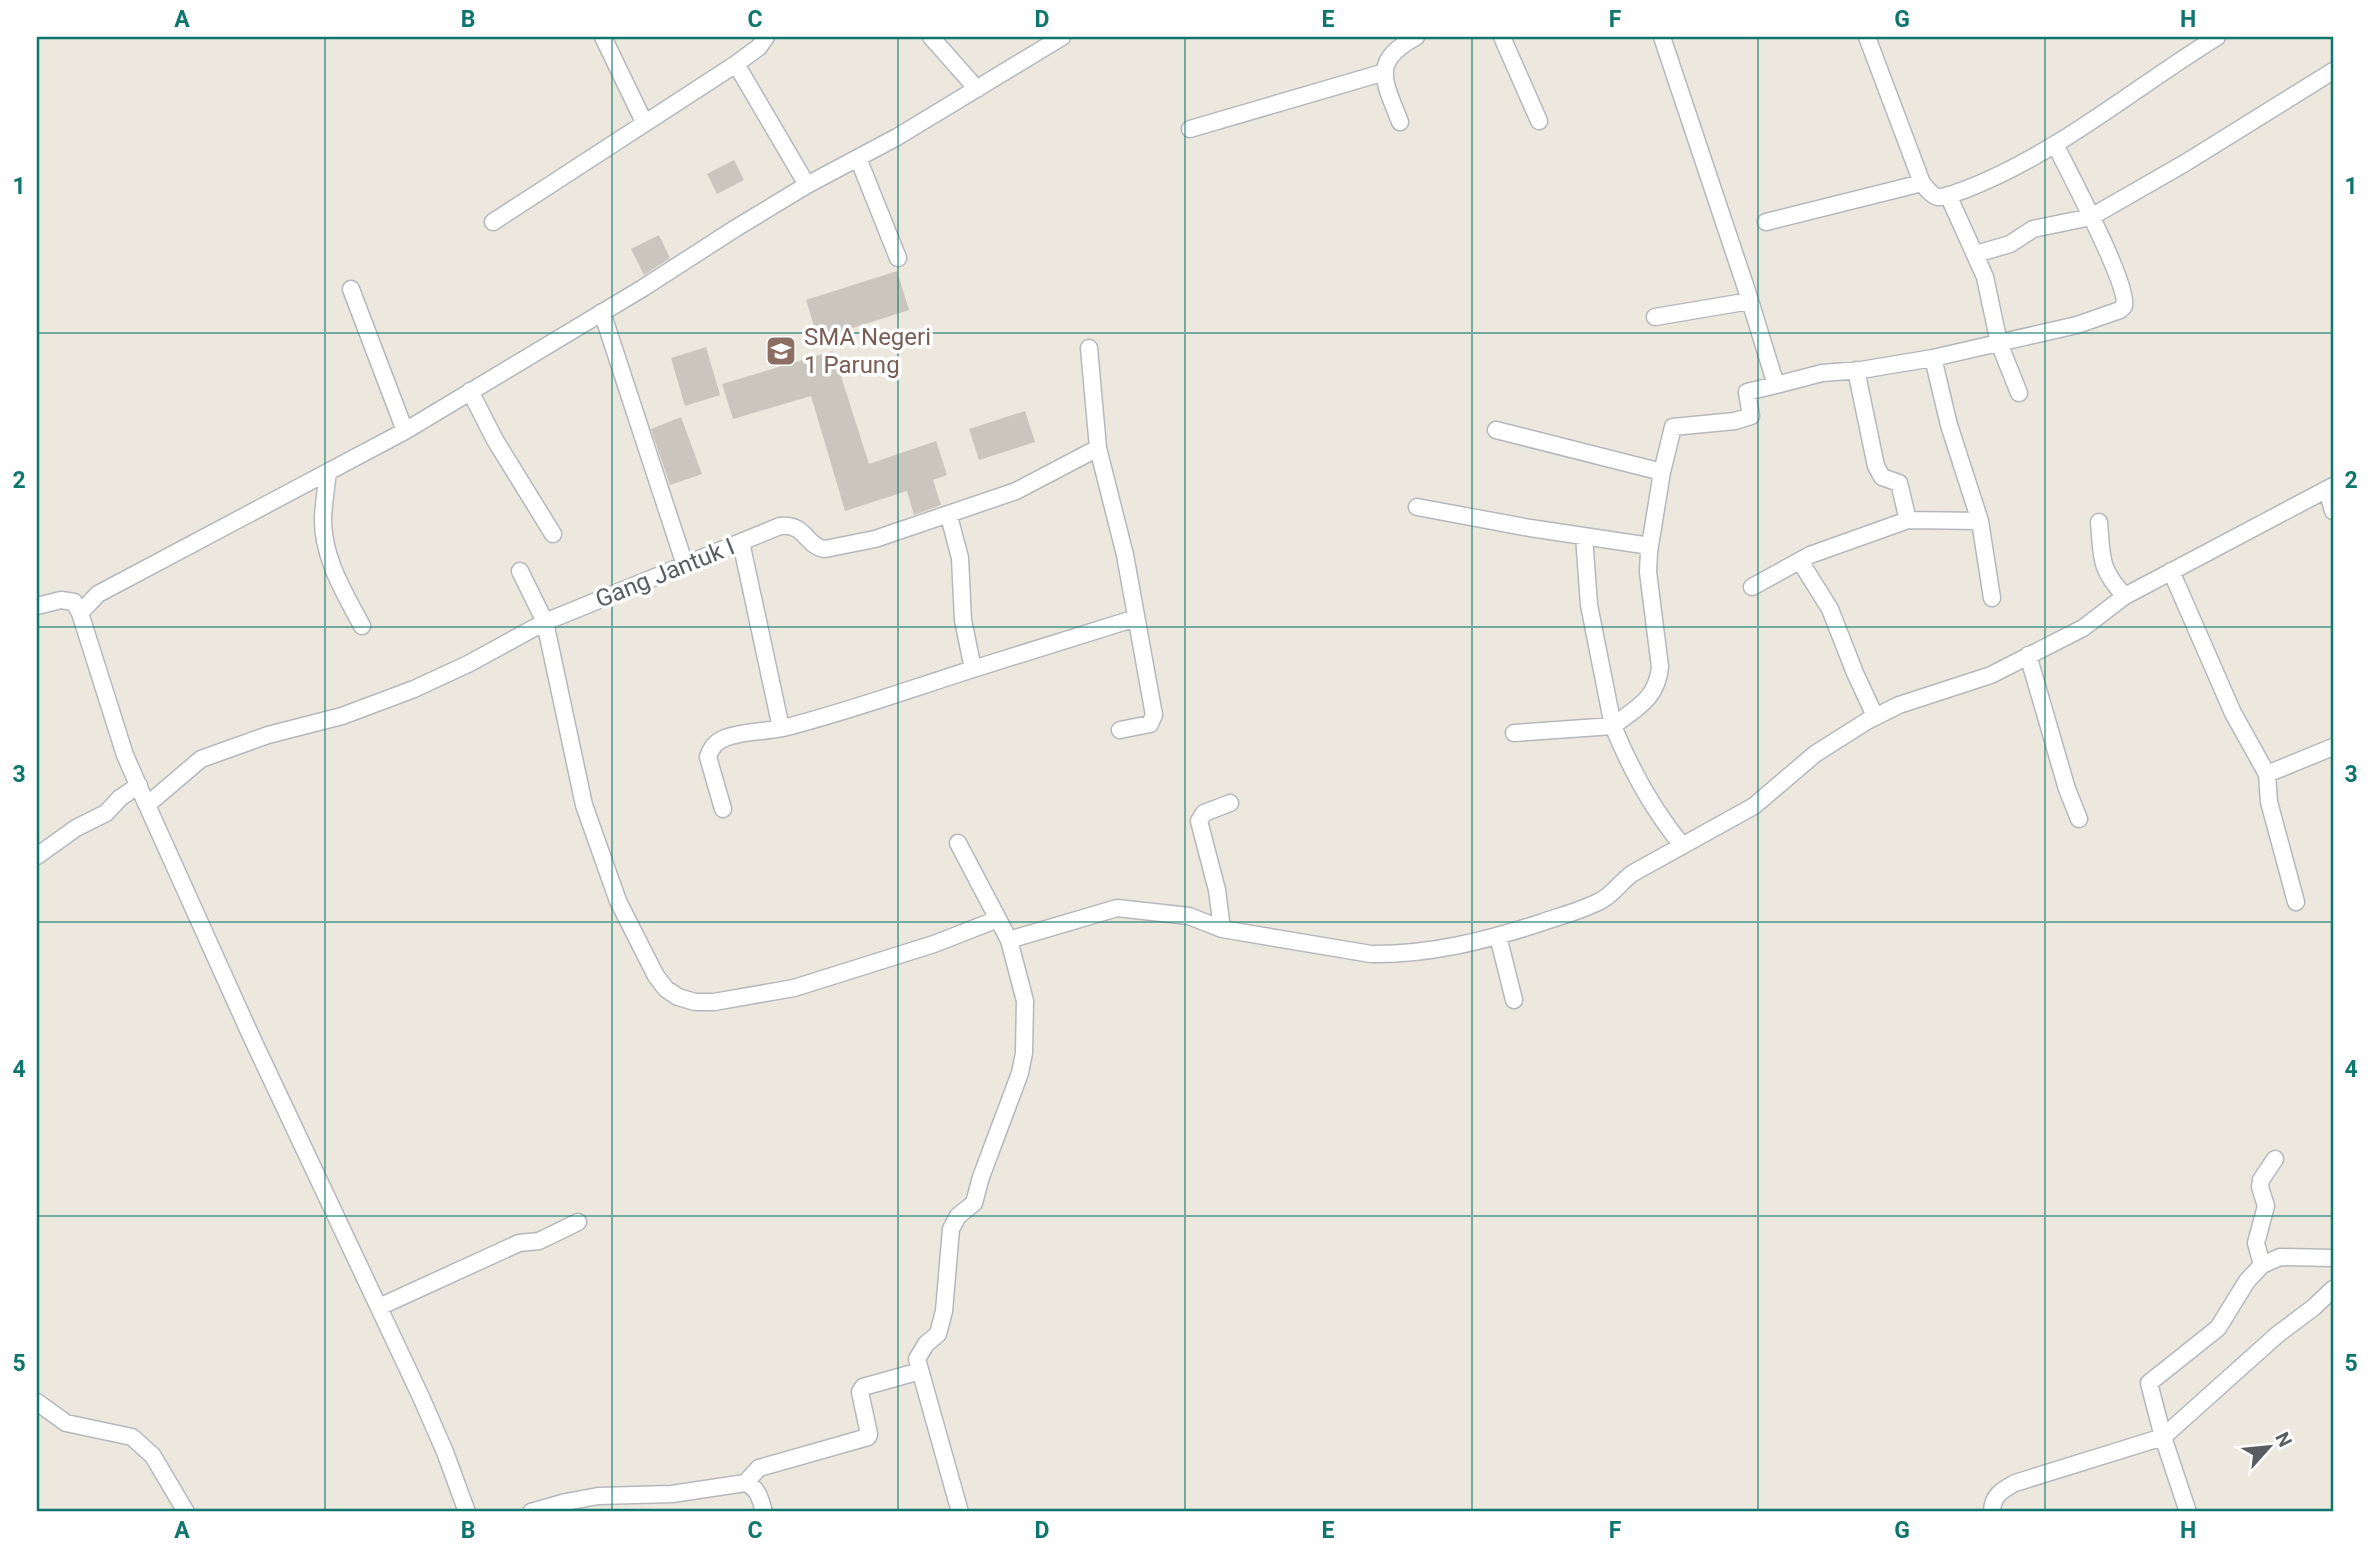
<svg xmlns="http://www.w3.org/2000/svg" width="2370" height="1549" viewBox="0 0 2370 1549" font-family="Roboto,sans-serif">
<rect width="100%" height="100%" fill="#ede8de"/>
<path fill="#cac5bd" d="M734 160 744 180 717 194 707 174Z
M659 235 670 258 644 275 631 249Z
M897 271 909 310 818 339 806 300Z
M706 347 720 395 685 406 671 358Z
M833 351 869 464 936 441 947 475 933 480 941 505 914 515 907 491 845 511 811 396 733 419 722 384Z
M1025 411 1035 442 979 460 969 429Z
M681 417 702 474 670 485 651 429Z"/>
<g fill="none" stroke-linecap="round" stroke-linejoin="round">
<g stroke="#b4b8bd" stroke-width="19">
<path id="street" d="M603 37 644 122
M931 37 977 89
M1502 37 1539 121
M1662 37 1747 291 1776 385 1822 373 1861 370 1933 358 2077 325 2120 310 2124 306C2130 286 2067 169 2055 144
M1867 37 1922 183C1926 188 1932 196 1938 197 1946 198 1957 192 1964 190 2056 155 2134 88 2217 37
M736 64 807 185
M1400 122C1384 80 1370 62 1416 37
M1190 129 1385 72
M858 158 898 258
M1948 195 1985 277 1999 343 2019 393
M493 222 736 64 759 47 766 37
M1766 222 1922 183
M1976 254 2010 244 2033 229 2091 217 2185 163 2333 71
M351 289 405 431
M602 312 685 565
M1655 317 1750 301
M1933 358 1949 425 1980 521 1992 598
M1856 370 1876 466 1882 477 1899 483 1908 520
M470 391 495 440 553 534
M1496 430 1662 472 1649 552 1648 572 1660 667C1657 699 1636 708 1613 726 1631 770 1652 809 1682 845
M1098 448 1125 555 1154 715 1150 724 1120 730
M328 472C326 487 324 502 323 517 322 557 344 592 362 626
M1662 472 1673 427 1735 421 1751 416 1747 392 1776 385
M2327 489 2333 511
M1417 507 1530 528 1650 546
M949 516 960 558 963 620 973 669 1136 618
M2099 522C2102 557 2099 569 2125 596
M741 542 781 728
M1800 561 1830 609 1855 673 1875 716
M520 571 545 622 584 805 618 901 656 976 666 989 678 997 695 1002H714L794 988 934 944 998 919
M2171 571 2233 713 2267 774 2333 747
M1752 587 1810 555 1908 520 1980 521
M37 606 61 600 74 602 80 613 125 755 142 794 251 1036 421 1397 445 1452 467 1512
M80 613 98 594 405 431 643 288 736 228 807 185 897 137 1062 37
M2028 655 2067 789 2079 819
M1514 733 1613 726 1589 605 1584 536
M2267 774 2269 802 2296 902
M147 805 201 759 268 735 342 716 414 689 468 664 545 622 780 526C806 523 805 546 825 549L875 539 1016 491 1098 448 1089 348
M723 809 708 757C711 748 715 742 725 738 742 731 764 732 783 728 847 712 910 689 973 669
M958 843 1009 940 1025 1001 1024 1053 1020 1073 981 1177 974 1203 958 1216 951 1229 944 1311 938 1334 926 1344 917 1359 960 1512
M37 856 76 828 106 813 120 798 139 785
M1222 929 1217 890 1199 821 1204 813 1230 803
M1498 936 1514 1000
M1009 940 1117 908 1189 916 1222 929 1371 954C1428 955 1485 941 1540 923 1560 916 1581 911 1600 901 1613 895 1620 882 1633 873L1754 806 1815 754 1867 721 1899 705 1991 675 2083 628 2125 596 2333 486
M2262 1265 2256 1243 2266 1206 2260 1187 2261 1180 2275 1159
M379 1307 519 1243 539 1241 578 1222
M37 1402 66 1423 132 1437 153 1456 186 1512
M745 1483 759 1468 868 1437 869 1434 860 1392 863 1387 920 1371
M531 1512 566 1502 598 1496 672 1494 745 1483C759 1488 760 1499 764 1512
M1992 1512C1992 1496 2002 1490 2015 1483L2163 1437 2277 1335 2314 1307 2333 1289
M2188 1512 2163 1437 2149 1383 2218 1328 2247 1281 2262 1265 2280 1257 2333 1258"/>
</g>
<use href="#street" stroke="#fff" stroke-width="16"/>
</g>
<path fill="none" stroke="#0f766e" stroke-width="2" stroke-opacity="0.55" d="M325 37V1512M612 37V1512M898 37V1512M1185 37V1512M1472 37V1512M1758 37V1512M2045 37V1512M37 333H2333M37 627H2333M37 922H2333M37 1216H2333"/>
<defs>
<g id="school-square" transform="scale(1.575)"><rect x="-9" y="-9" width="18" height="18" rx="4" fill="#8d6e63" stroke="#fff"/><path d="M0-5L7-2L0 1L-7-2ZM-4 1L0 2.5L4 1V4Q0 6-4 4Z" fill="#fff"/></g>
</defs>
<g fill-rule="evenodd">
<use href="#school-square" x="781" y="351"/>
</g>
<g text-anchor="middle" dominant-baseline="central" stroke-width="7" stroke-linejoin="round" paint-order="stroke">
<g font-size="24" fill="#785e54" stroke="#fff" text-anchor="start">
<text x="804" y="337">SMA Negeri<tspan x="804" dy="28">1 Parung</tspan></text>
</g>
<g font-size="24" fill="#575d61" stroke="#fff">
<text transform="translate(665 573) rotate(-22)">Gang Jantuk I</text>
</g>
</g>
<rect width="2370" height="1549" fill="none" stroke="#ffffff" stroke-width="77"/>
<g transform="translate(2269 1447) rotate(63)" stroke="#ffffff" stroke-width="5" paint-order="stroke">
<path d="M0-5L12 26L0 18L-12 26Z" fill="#575d61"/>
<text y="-10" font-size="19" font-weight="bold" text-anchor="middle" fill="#575d61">N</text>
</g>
<rect x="38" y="38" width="2294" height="1472" fill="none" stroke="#0f766e" stroke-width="2.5"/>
<g font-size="23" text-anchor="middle" font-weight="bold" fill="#0f766e">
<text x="182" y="27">A</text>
<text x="468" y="27">B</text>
<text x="755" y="27">C</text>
<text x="1042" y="27">D</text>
<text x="1328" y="27">E</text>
<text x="1615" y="27">F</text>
<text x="1902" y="27">G</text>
<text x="2188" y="27">H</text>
<text x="19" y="194">1</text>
<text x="2351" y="194">1</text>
<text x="19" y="488">2</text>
<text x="2351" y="488">2</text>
<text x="19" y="782">3</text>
<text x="2351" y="782">3</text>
<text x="19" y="1077">4</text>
<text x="2351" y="1077">4</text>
<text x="19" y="1371">5</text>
<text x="2351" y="1371">5</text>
<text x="182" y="1538">A</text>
<text x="468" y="1538">B</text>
<text x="755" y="1538">C</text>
<text x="1042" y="1538">D</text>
<text x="1328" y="1538">E</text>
<text x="1615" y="1538">F</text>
<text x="1902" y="1538">G</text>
<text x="2188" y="1538">H</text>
</g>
</svg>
